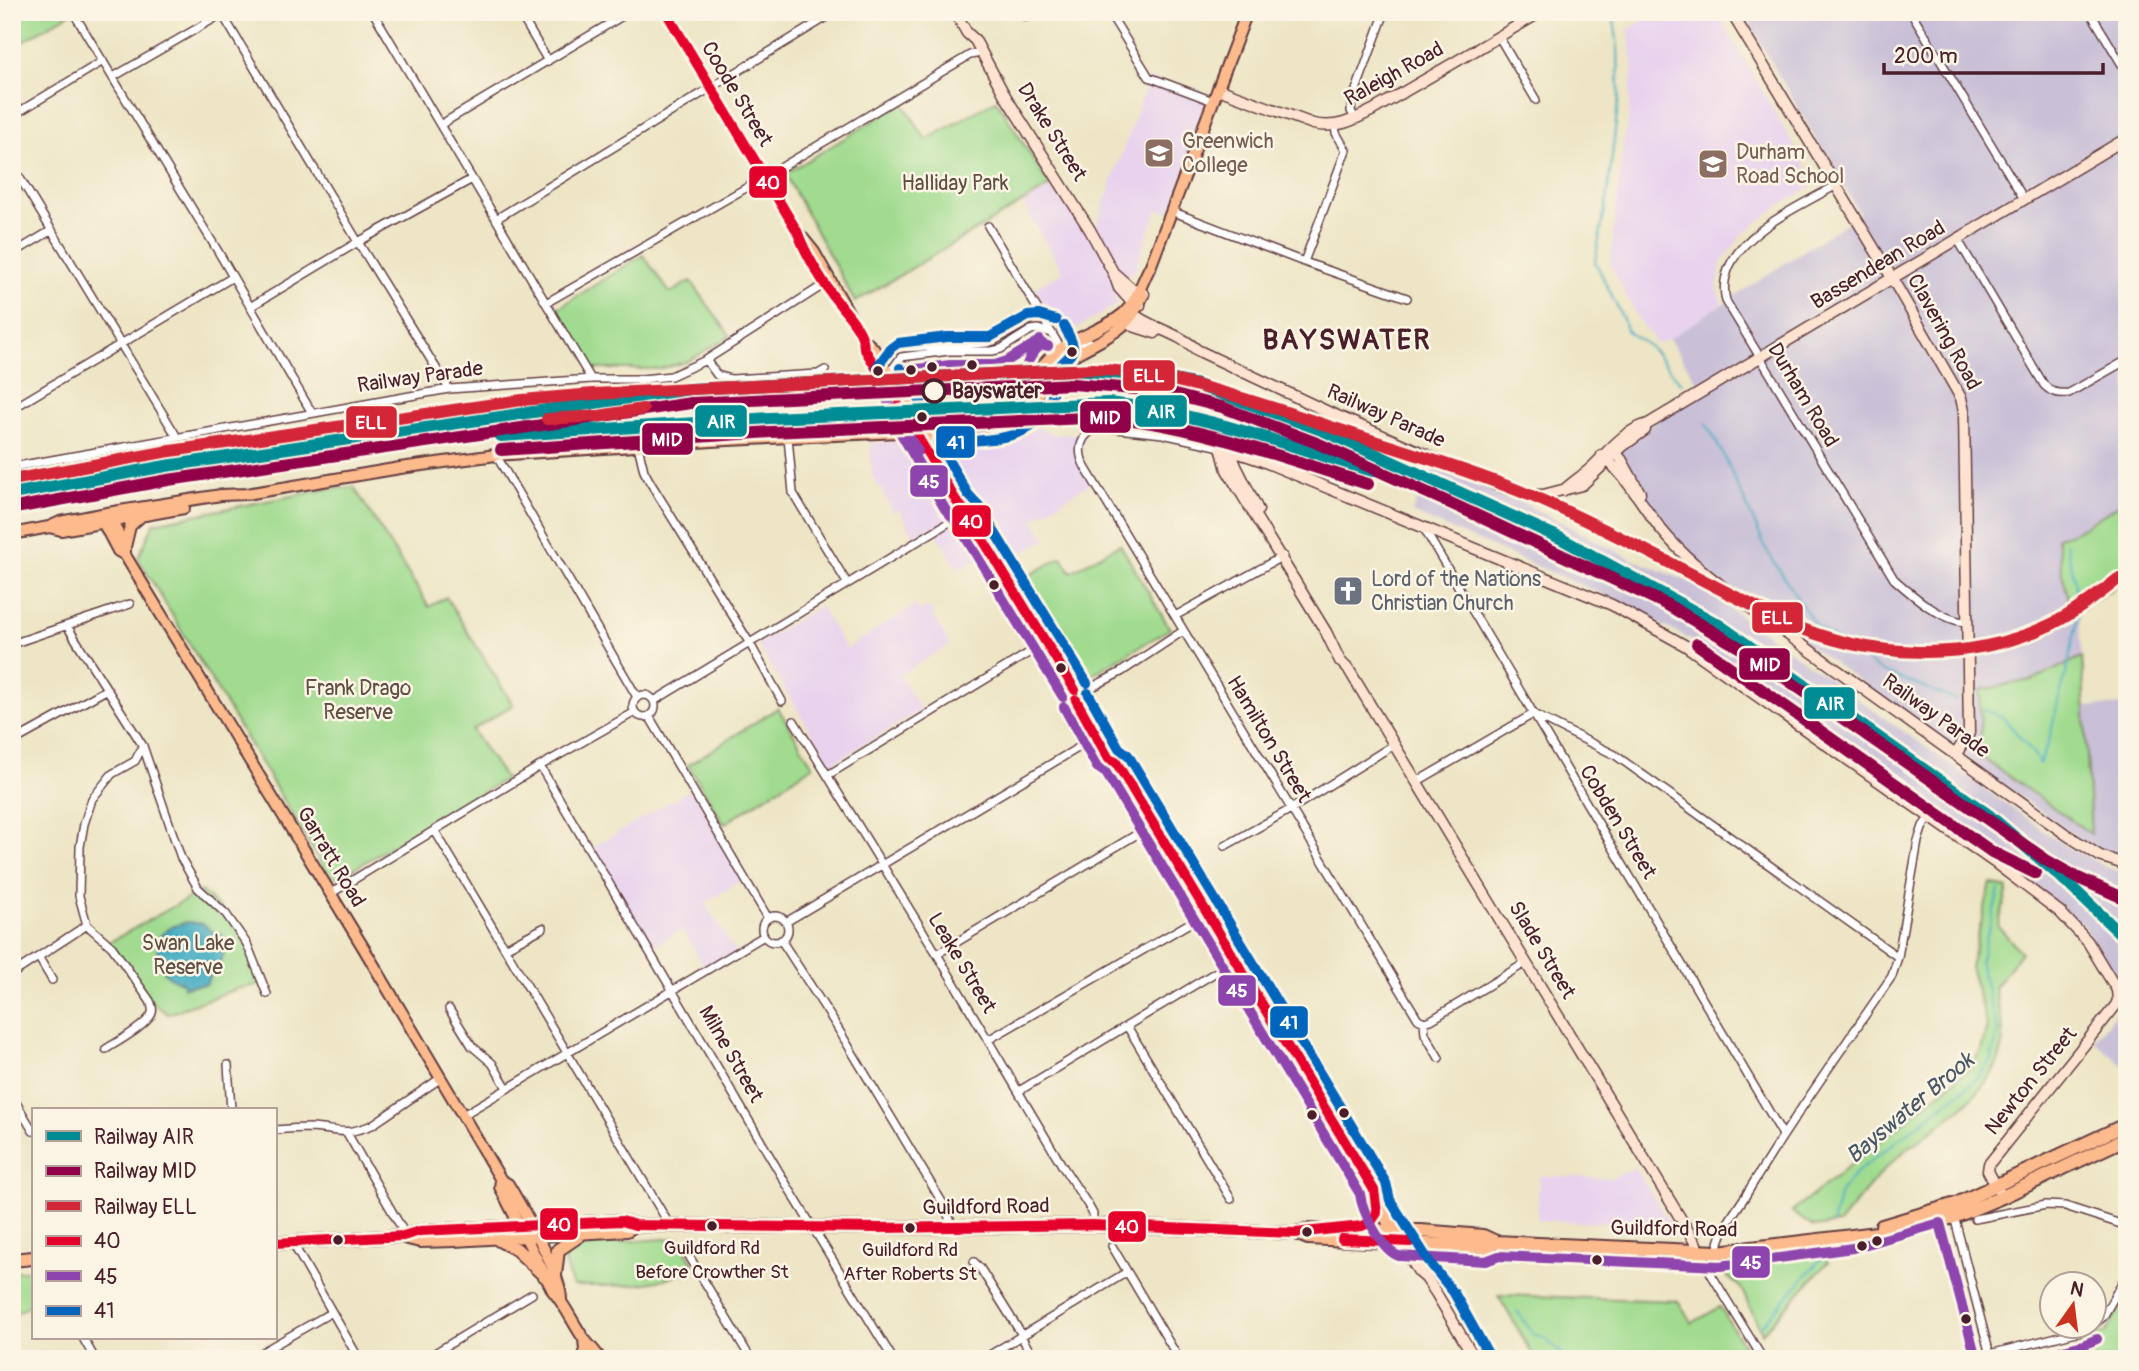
<svg xmlns="http://www.w3.org/2000/svg" width="2139" height="1371" viewBox="0 0 2139 1371" font-family="Pangolin,sans-serif">
<rect width="100%" height="100%" fill="#fcf5e5"/>
<filter id="ink" filterUnits="userSpaceOnUse"><feTurbulence type="fractalNoise" baseFrequency=".0143" numOctaves="2"/><feDisplacementMap in="SourceGraphic" scale="14" xChannelSelector="R" yChannelSelector="G"/><feConvolveMatrix kernelMatrix="1 2 1 2 8 2 1 2 1" color-interpolation-filters="sRGB"/></filter>
<filter id="wash" filterUnits="userSpaceOnUse"><feTurbulence type="fractalNoise" baseFrequency=".00686" numOctaves="4" result="noise"/><feDisplacementMap in="SourceGraphic" scale="28" xChannelSelector="R" yChannelSelector="G"/><feGaussianBlur stdDeviation="1.57" result="paint"/><feColorMatrix in="noise" values="0 0 0 0 0 0 0 0 0 0 0 0 0 0 0 0 0 1.4 0 .05"/><feComposite in="paint" operator="in"/></filter>
<g filter="url(#wash)">
<rect width="100%" height="100%" fill="#ede5c5"/>
<path fill="#e8d2ee" d="M1658 12H1717L1816 184 1777 207 1743 234 1721 263 1717 290 1722 304 1669 339 1657 344 1637 317 1610 263 1623 143 1628 123 1633 61 1628 29Z
M1149 78 1211 102 1170 212 1157 210 1134 272 1130 273 1115 298 1118 304 1063 336 1035 288 1063 272 1023 204 1060 182 1091 230 1096 226Z
M1039 427 1054 435 1086 434 1079 453 1094 481 1033 519 1046 539 1005 563 988 534 976 542 983 555 958 569 932 526 914 536 899 509 893 512 872 474 870 443 915 440 956 507 968 500 933 442 947 438 1026 434Z
M916 605 920 612 928 607 950 645 900 675 921 710 831 764 757 644 820 606 846 649Z
M692 789 745 878 705 903 736 953 707 971 682 929 649 950 590 849Z
M1635 1167 1671 1226 1537 1220 1539 1176 1612 1178Z"/>
<path fill="#c9bfd7" d="M1742 12H2127V154L2120 159 2127 170V500L2073 533 2085 707 2127 705V864L2104 857 1701 568 1669 535 1610 452 1703 390 1669 339 1860 214Z
M1434 465 1509 496 1634 560 1697 585 2061 843 2108 868 2127 874V1069L2094 1041 2123 1004 2119 979 2081 923 2015 872 1861 760 1689 639 1593 590 1412 513Z"/>
<path fill="#a0db8f" stroke="#757d5d" stroke-width="2" d="M12 12H72L12 48Z
M996 100 1050 186 855 302 785 174 903 103 926 140Z
M643 255 670 293 691 281 730 336 686 362 659 369H593L555 310Z
M354 487 429 607 446 597 513 705 472 730 505 779 338 878 328 875 138 558 154 523 328 489Z
M2127 500V570L2112 589 2073 615 2062 573 2057 537 2073 533Z
M1120 544 1170 629 1079 682 1019 581 1062 557 1071 572Z
M2082 657 2091 834 1981 757 1980 690 2032 680Z
M778 708 813 766 724 824 688 765Z
M1991 883 2008 889 1998 926 2021 952 1994 988C1999 1012 2009 1039 1998 1062 1978 1104 1935 1126 1900 1155 1877 1175 1858 1200 1839 1224L1813 1227 1792 1212 1970 1068 1981 1050 1987 1026 1970 967Z
M201 891 226 914 247 944 263 984 236 989 168 1014 150 1001 108 943Z
M678 1238 695 1266C662 1288 612 1286 573 1286 567 1271 556 1252 577 1245Z
M1825 1250 1828 1262 1762 1333 1741 1288 1718 1269 1723 1260Z
M33 1270V1303L12 1316V1272Z
M2127 1294V1359H2072L2079 1342 2106 1333Z
M1498 1295 1678 1301 1692 1323 1720 1307 1752 1359H1535Z"/>
<path fill="#41aac1" stroke="#466476" stroke-width="2" d="M187 922 203 924 215 934H221C231 960 214 965 206 984L183 987V982C172 981 160 971 157 959 156 952 160 941 161 935L171 927Z"/>
<g fill="none" stroke-linecap="round" stroke-linejoin="round">
<path stroke="#41aac1" stroke-width="2" d="M1613 12 1618 48 1619 96 1607 199 1595 261 1623 319 1626 330 1650 347 1682 384
M1706 423 1725 458 1767 551 1815 625 1881 671 1956 700
M1984 710 2003 717 2036 757 2039 764
M2039 764 2049 741 2059 697 2066 674 2079 613 2075 581 2066 544
M1832 1225 1840 1192 1860 1169 1976 1080 1991 1060 1998 1033 1980 963 1999 890
M1517 1311 1533 1334 1543 1337 1569 1359
M1761 1326 1821 1259 1833 1256V1248
M1731 1359 1739 1346"/>
</g>
</g>
<g filter="url(#ink)">
<g fill="none" stroke-linecap="round" stroke-linejoin="round">
<g stroke="#623d42" stroke-width="10">
<path id="street" d="M73 12 219 253 312 413
M221 12 358 242 449 389
M373 12 591 379
M519 12 548 61
M1109 12 1149 77 1213 101
M1911 12 2024 199
M2090 12 2127 73
M458 15 465 12
M1026 17 1035 12
M1499 37 1536 100
M113 77 222 14
M12 116 103 61
M1355 119 1351 111 1352 101 1385 12
M440 125 629 12
M12 165 177 437
M1835 186C1795 209 1712 244 1726 301L1894 579C1913 596 1943 622 1968 622
M1171 211 1304 262 1407 298
M496 219 835 12
M988 226 1060 347C1071 354 1080 344 1090 342
M1958 240 2044 385C2052 393 2058 394 2069 393L2127 360
M12 254 52 230
M1304 262 1346 150 1336 133 1335 126
M546 303 765 177 970 55 981 53
M250 307 358 242 472 179
M876 354 902 348 987 343 994 341 1041 314
M706 360 717 375 731 379 818 374 825 370
M888 375 901 357 949 351H992L1001 349 1031 330 1038 329 1052 333
M12 409 233 277
M788 437 793 493 847 583
M638 446 644 471 650 482 749 642 782 701
M1221 447 1163 434 1099 427C1080 434 1076 450 1085 467L1418 1019 1424 1022 1425 1034 1439 1058
M496 455 637 697
M12 467 449 389 591 379H642L671 376 706 360 825 284
M1423 527 1783 1135
M1175 616 1283 556
M67 626 143 746 181 858 198 888 226 914 247 944 267 994
M12 644 130 604
M1083 692 1121 672 1183 631
M633 706a11 11 0 1 1 22 0a11 11 0 1 1-22 0Z
M654 701 966 512
M649 716 768 918
M794 721 937 954 1063 1167 1088 1205 1093 1214 1092 1225
M12 742 106 690
M540 766 785 1182 893 1359
M828 775 1045 643
M1418 781 1533 714 1615 755 1898 957
M435 831 669 1224
M1225 846 1291 809 1395 744
M330 894 540 766 635 712
M762 929a13 13 0 1 1 26 0a13 13 0 1 1-26 0Z
M786 922 1098 736
M87 925 79 896 80 847 84 824 92 799 112 774 135 761 143 746
M87 925 112 947 150 1001C152 1006 153 1008 152 1013 148 1025 117 1042 106 1049
M781 940 834 1022 942 1202 953 1226
M505 948 543 928
M937 954 1154 824
M39 958 52 980
M12 974 87 925
M449 1009 472 1046 492 1063 507 1088
M1424 1022 1431 1020 1527 962
M1127 1026 1231 1199
M988 1040 1207 913
M228 1065 231 1110
M1019 1091 1236 960
M12 1096 33 1131
M463 1115 764 936
M275 1130C286 1129 298 1128 310 1128 337 1129 343 1137 372 1125L441 1078
M347 1133 401 1227 403 1236
M1954 1216 1991 1359
M1975 1219 2046 1205 2065 1206 2127 1226
M292 1242 359 1359
M1112 1246 1179 1359
M686 1251 751 1359
M1704 1252 1705 1259 1711 1274 1763 1359
M1718 1252C1718 1232 1736 1211 1746 1195 1791 1120 1843 1048 1892 976L1898 957 1918 841 1923 826 1930 817
M974 1262 980 1268 1022 1335
M2094 1324 2103 1317 2127 1274
M1021 1336 1034 1359
M83 1338 95 1359
M1990 1354 2080 1331 2092 1326
M250 1359 332 1312
M425 1359 532 1294
M983 1359 1127 1272"/>
</g>
<g stroke="#623d42" stroke-width="13">
<path id="secondary" d="M955 12 967 33 975 40 1004 94 1090 230 1114 274 1119 288 1127 297 1140 305
M1731 12 1889 273 1961 398 1964 411 1969 733 1956 754
M1218 89 1313 124C1336 129 1352 121 1373 110L1541 12
M1115 274 1132 289 1144 294
M1129 311C1149 328 1178 332 1197 350L1326 411 1496 485 1523 494 1543 495 1582 485 1623 446 1645 430
M1122 316 1133 326 1155 333
M1221 447 1260 460 1612 605 1686 646 1998 865 2060 912 2088 942 2117 990 2118 1000 2116 1005 1989 1164 1988 1171 2002 1197
M1221 447 1227 470 1326 632 1340 661 1349 670 1696 1244V1251
M1230 450 1236 466 1258 510
M1613 450 1621 459 1640 493
M1602 455C1626 476 1641 503 1660 528 1684 558 1711 578 1741 601L2067 835 2100 856 2127 865
M1564 490C1573 482 1582 476 1591 468 1609 451 1623 431 1648 424L2127 138
M1400 1242 1419 1272 1426 1278 1436 1293 1475 1359
M1410 1242 1425 1268 1426 1278"/>
</g>
<g stroke="#623d42" stroke-width="14">
<path id="primary" d="M666 12 797 231 814 252 864 340 873 348 955 484 963 498 966 512
M1040 381C1044 380 1048 380 1051 378 1057 373 1059 364 1069 358 1101 338 1128 334 1143 295
M963 508 1075 690
M99 515 118 551 125 555 363 947 501 1180 508 1184C523 1210 561 1272 561 1300
M109 516 125 547V555
M49 527 61 530 184 508
M12 534 49 527 60 522 107 513 221 495 246 494 400 468 496 455 728 440 922 431 1010 422 1024 417 1037 403 1040 381 1038 374C1055 339 1095 337 1123 314 1137 302 1142 281 1151 265L1247 12
M125 547 130 526 140 517
M1083 698 1115 753 1116 762 1374 1190 1381 1194 1407 1237
M1076 700 1109 759 1116 762
M501 1180 500 1187 553 1291C565 1305 572 1321 582 1336 587 1344 595 1350 600 1359
M1374 1190 1373 1198 1396 1236
M1354 1229 1374 1221 1378 1207
M584 1339 585 1350 589 1359"/>
</g>
<g stroke="#623d42" stroke-width="16">
<path id="highway" d="M1882 1226 1956 1204 2127 1124
M1296 1233 1308 1238 1485 1247 1496 1242
M404 1237 420 1241 455 1240 627 1230 635 1225
M499 1240 516 1249 545 1276
M275 1243 403 1236 420 1231 622 1221 635 1225 877 1228 1092 1225 1295 1233 1308 1230 1421 1231 1483 1236 1496 1242 1718 1252 1902 1230 1954 1217 2002 1197 2127 1138
M12 1260 33 1258
M555 1275 558 1250 580 1235"/>
</g>
<use href="#street" stroke="#fff" stroke-width="7"/>
<use href="#secondary" stroke="#fee3d1" stroke-width="10"/>
<use href="#primary" stroke="#fcba8d" stroke-width="10"/>
<use href="#highway" stroke="#fcba8d" stroke-width="12"/>
<path stroke="#4a1f2b" stroke-width="2" stroke-dasharray="10 5" stroke-linecap="butt" d="M501 432 534 433
M12 504 121 482 556 417 770 405"/>
<g stroke="#fcf5e5" stroke-width="16">
<path id="bus-1" d="M666 12 797 231C805 253 819 276 833 296 844 311 864 329 864 348L957 502 966 512 1075 690
M1342 1239 1410 1242
M275 1243 403 1236 420 1231 622 1221 635 1225 877 1228 1092 1225 1295 1233 1362 1226 1371 1222 1377 1213 1374 1190 1116 762 1109 759 1076 700"/>
</g>
<g stroke="#fcf5e5" stroke-width="16">
<path id="bus-2" d="M1040 340 1042 344C1035 350 1029 357 1026 367 1020 388 1034 395 1006 408L910 418 903 423 900 432 945 509 955 520 1063 697
M876 382 918 451
M899 383 909 370 950 365H995L1007 361 1036 343 1048 346
M1064 707 1097 767 1106 773 1360 1194C1362 1211 1382 1251 1399 1256L1486 1261 1499 1256 1720 1266 1853 1248 1940 1223 1976 1358
M2028 1359 2083 1345 2097 1339"/>
</g>
<g stroke="#fcf5e5" stroke-width="16">
<path id="bus-3" d="M1064 326C1081 356 1072 350 1054 372 1052 383 1054 393 1050 404 1034 445 973 440 938 443L968 494 978 505 1087 683
M877 367 891 348 898 343 947 337H990L1028 316 1039 315 1056 320
M900 368 942 437
M1088 693 1119 748 1128 755 1386 1183 1390 1200 1430 1263 1454 1293 1487 1352"/>
</g>
<use href="#bus-1" stroke="#e4002b" stroke-width="10"/>
<use href="#bus-2" stroke="#8e44ad" stroke-width="10"/>
<use href="#bus-3" stroke="#0065bd" stroke-width="10"/>
<g stroke="#fcf5e5" stroke-width="18">
<path id="rail-1" d="M501 436 770 418 1108 403C1199 412 1286 445 1373 471
M12 494 166 466 690 389 1073 370 1161 377 1194 384 1322 430 1560 538 1719 625 1990 816 2060 876 2127 940"/>
</g>
<g stroke="#fcf5e5" stroke-width="18">
<path id="rail-2" d="M501 450 771 432 1108 417C1197 425 1283 458 1368 484
M15 508 168 480 691 403 1073 384 1159 391 1222 407 1317 443 1459 507 1666 604 1749 653 2046 860 2076 877 2121 897
M1697 644 1992 852 2035 873"/>
</g>
<g stroke="#fcf5e5" stroke-width="18">
<path id="rail-3" d="M547 419 599 416 643 409
M12 480 164 452 522 400 593 394 1093 369C1177 374 1254 401 1334 428 1403 451 1473 471 1539 499 1624 536 1703 582 1786 622 1868 659 1969 664 2052 624 2076 612 2097 596 2118 579"/>
</g>
<use href="#rail-1" stroke="#008c95" stroke-width="12"/>
<use href="#rail-2" stroke="#910048" stroke-width="12"/>
<use href="#rail-3" stroke="#d32737" stroke-width="12"/>
</g>
</g>
<defs>
<g id="university-square" transform="scale(1.575)"><rect x="-9" y="-9" width="18" height="18" rx="4" fill="#8d6e63" stroke="#fcf5e5"/><path d="M0-5L7-2L0 1L-7-2ZM-4 1L0 2.5L4 1V4Q0 6-4 4Z" fill="#fff"/></g>
<g id="school-square" transform="scale(1.575)"><rect x="-9" y="-9" width="18" height="18" rx="4" fill="#8d6e63" stroke="#fcf5e5"/><path d="M0-5L7-2L0 1L-7-2ZM-4 1L0 2.5L4 1V4Q0 6-4 4Z" fill="#fff"/></g>
<g id="church-square" transform="scale(1.575)"><rect x="-9" y="-9" width="18" height="18" rx="4" fill="#6b7280" stroke="#fcf5e5"/><path d="M-1.2-6h2.4v3.5h3.3v2.4h-3.3V6h-2.4V-.1h-3.3v-2.4h3.3Z" fill="#fff"/></g>
</defs>
<g fill-rule="evenodd">
<use href="#university-square" x="1159" y="153"/>
<use href="#school-square" x="1713" y="164"/>
<use href="#church-square" x="1348" y="591"/>
</g>
<g fill="#4a1f2b" stroke="#fcf5e5" stroke-width="2.5">
<circle cx="1072" cy="352" r="6"/>
<circle cx="972" cy="365" r="6"/>
<circle cx="932" cy="367" r="6"/>
<circle cx="911" cy="370" r="6"/>
<circle cx="878" cy="371" r="6"/>
<circle cx="922" cy="417" r="6"/>
<circle cx="994" cy="585" r="6"/>
<circle cx="1061" cy="668" r="6"/>
<circle cx="1344" cy="1113" r="6"/>
<circle cx="1312" cy="1115" r="6"/>
<circle cx="712" cy="1226" r="6"/>
<circle cx="910" cy="1228" r="6"/>
<circle cx="1307" cy="1232" r="6"/>
<circle cx="338" cy="1240" r="6"/>
<circle cx="1877" cy="1241" r="6"/>
<circle cx="1862" cy="1246" r="6"/>
<circle cx="1597" cy="1260" r="6"/>
<circle cx="1966" cy="1319" r="6"/>
</g>
<circle fill="#fcf5e5" stroke="#4a1f2b" stroke-width="3.5" cx="934" cy="391" r="11"/>
<g text-anchor="middle" dominant-baseline="central" stroke-width="5" stroke-linejoin="round" paint-order="stroke">
<g font-size="19" fill="#4a1f2b" stroke="#fcf5e5">
<text x="712" y="1248">Guildford Rd<tspan x="712" dy="24">Before Crowther St</tspan></text>
<text x="910" y="1250">Guildford Rd<tspan x="910" dy="24">After Roberts St</tspan></text>
</g>
<g font-size="21" fill="#4a1f2b" stroke="#fcf5e5">
<text transform="translate(1394 74) rotate(-29)">Raleigh Road</text>
<text transform="translate(737 94) rotate(59)">Coode Street</text>
<text transform="translate(1052 132) rotate(58)">Drake Street</text>
<text transform="translate(1878 265) rotate(-31)">Bassendean Road</text>
<text transform="translate(1944 332) rotate(61)">Clavering Road</text>
<text transform="translate(420 377) rotate(-8)">Railway Parade</text>
<text transform="translate(1803 395) rotate(59)">Durham Road</text>
<text transform="translate(1386 416) rotate(24)">Railway Parade</text>
<text transform="translate(1936 716) rotate(36)">Railway Parade</text>
<text transform="translate(1269 739) rotate(59)">Hamilton Street</text>
<text transform="translate(1618 822) rotate(59)">Cobden Street</text>
<text transform="translate(331 857) rotate(59)">Garratt Road</text>
<text transform="translate(1542 950) rotate(59)">Slade Street</text>
<text transform="translate(962 963) rotate(59)">Leake Street</text>
<text transform="translate(731 1054) rotate(60)">Milne Street</text>
<text transform="translate(2031 1081) rotate(-51)">Newton Street</text>
<text transform="translate(986 1207) rotate(-1)">Guildford Road</text>
<text transform="translate(1674 1229) rotate(1)">Guildford Road</text>
</g>
<g font-size="21" fill="#785e54" stroke="#fcf5e5" text-anchor="start">
<text x="1182" y="141">Greenwich<tspan x="1182" dy="24">College</tspan></text>
<text x="1736" y="152">Durham<tspan x="1736" dy="24">Road School</tspan></text>
</g>
<g font-size="21" fill="#604e44" stroke="#fcf5e5">
<text x="955" y="183">Halliday Park</text>
<text x="358" y="688">Frank Drago<tspan x="358" dy="24">Reserve</tspan></text>
<text x="188" y="943">Swan Lake<tspan x="188" dy="24">Reserve</tspan></text>
</g>
<g font-size="21" font-weight="bold" fill="#4a1f2b" stroke="#fcf5e5" text-anchor="start">
<text x="952" y="391">Bayswater</text>
</g>
<g font-size="21" fill="#5b616d" stroke="#fcf5e5" text-anchor="start">
<text x="1371" y="579">Lord of the Nations<tspan x="1371" dy="24">Christian Church</tspan></text>
</g>
<g font-size="23" font-style="italic" fill="#465767" stroke="#fcf5e5">
<text transform="translate(1910 1108) rotate(-40)">Bayswater Brook</text>
</g>
<g font-size="28" font-weight="bold" letter-spacing="2" fill="#4a1f2b" stroke="#fcf5e5">
<text x="1347" y="340">BAYSWATER</text>
</g>
</g>
<g stroke="#fcf5e5" stroke-width="2.5">
<rect x="748" y="165" width="40" height="34" rx="7" fill="#e4002b"/>
<rect x="1122" y="359" width="54" height="33" rx="7" fill="#d32737"/>
<rect x="1134" y="394" width="54" height="34" rx="7" fill="#008c95"/>
<rect x="1079" y="400" width="53" height="34" rx="7" fill="#910048"/>
<rect x="694" y="404" width="54" height="34" rx="7" fill="#008c95"/>
<rect x="345" y="405" width="53" height="34" rx="7" fill="#d32737"/>
<rect x="641" y="422" width="53" height="34" rx="7" fill="#910048"/>
<rect x="935" y="425" width="41" height="34" rx="7" fill="#0065bd"/>
<rect x="909" y="464" width="40" height="34" rx="7" fill="#8e44ad"/>
<rect x="951" y="504" width="41" height="34" rx="7" fill="#e4002b"/>
<rect x="1751" y="601" width="53" height="33" rx="7" fill="#d32737"/>
<rect x="1738" y="647" width="53" height="34" rx="7" fill="#910048"/>
<rect x="1803" y="686" width="53" height="34" rx="7" fill="#008c95"/>
<rect x="1217" y="974" width="40" height="33" rx="7" fill="#8e44ad"/>
<rect x="1269" y="1005" width="40" height="34" rx="7" fill="#0065bd"/>
<rect x="539" y="1207" width="40" height="34" rx="7" fill="#e4002b"/>
<rect x="1107" y="1210" width="40" height="33" rx="7" fill="#e4002b"/>
<rect x="1731" y="1245" width="40" height="34" rx="7" fill="#8e44ad"/>
</g>
<g font-size="19" text-anchor="middle" font-weight="bold" fill="#fff">
<text x="768" y="189">40</text>
<text x="1149" y="382">ELL</text>
<text x="1161" y="418">AIR</text>
<text x="1105" y="424">MID</text>
<text x="721" y="428">AIR</text>
<text x="371" y="429">ELL</text>
<text x="667" y="446">MID</text>
<text x="956" y="449">41</text>
<text x="929" y="488">45</text>
<text x="971" y="528">40</text>
<text x="1777" y="624">ELL</text>
<text x="1765" y="671">MID</text>
<text x="1830" y="710">AIR</text>
<text x="1237" y="997">45</text>
<text x="1289" y="1029">41</text>
<text x="559" y="1231">40</text>
<text x="1127" y="1233">40</text>
<text x="1751" y="1269">45</text>
</g>
<rect width="2139" height="1371" fill="none" stroke="#fcf5e5" stroke-width="42"/>
<rect x="32" y="1108" width="245" height="231" fill="#fcf5e5" stroke="#b59f9b" stroke-width="2"/>
<rect x="46" y="1131" width="35" height="10" fill="#008c95" stroke="#b59f9b" stroke-width="2"/>
<text x="94" y="1144" font-size="21" fill="#4a1f2b">Railway AIR</text>
<rect x="46" y="1166" width="35" height="10" fill="#910048" stroke="#b59f9b" stroke-width="2"/>
<text x="94" y="1178" font-size="21" fill="#4a1f2b">Railway MID</text>
<rect x="46" y="1201" width="35" height="10" fill="#d32737" stroke="#b59f9b" stroke-width="2"/>
<text x="94" y="1214" font-size="21" fill="#4a1f2b">Railway ELL</text>
<rect x="46" y="1236" width="35" height="10" fill="#e4002b" stroke="#b59f9b" stroke-width="2"/>
<text x="94" y="1248" font-size="21" fill="#4a1f2b">40</text>
<rect x="46" y="1271" width="35" height="10" fill="#8e44ad" stroke="#b59f9b" stroke-width="2"/>
<text x="94" y="1284" font-size="21" fill="#4a1f2b">45</text>
<rect x="46" y="1306" width="35" height="10" fill="#0065bd" stroke="#b59f9b" stroke-width="2"/>
<text x="94" y="1318" font-size="21" fill="#4a1f2b">41</text>
<g transform="translate(2073 1305) rotate(14)"><circle r="33" fill="#fcf5e5" stroke="#b59f9b" stroke-width="2"/>
<path d="M0-5L12 26L0 18L-12 26Z" fill="#c8321e"/>
<text y="-10" font-size="19" font-weight="bold" text-anchor="middle" fill="#4a1f2b">N</text>
</g>
<path d="M1884 63v10h219v-10" fill="none" stroke="#4a1f2b" stroke-width="3.5"/>
<text x="1894" y="63" font-size="21" fill="#4a1f2b" stroke="#fcf5e5" stroke-width="5" paint-order="stroke">200 m</text>
</svg>
